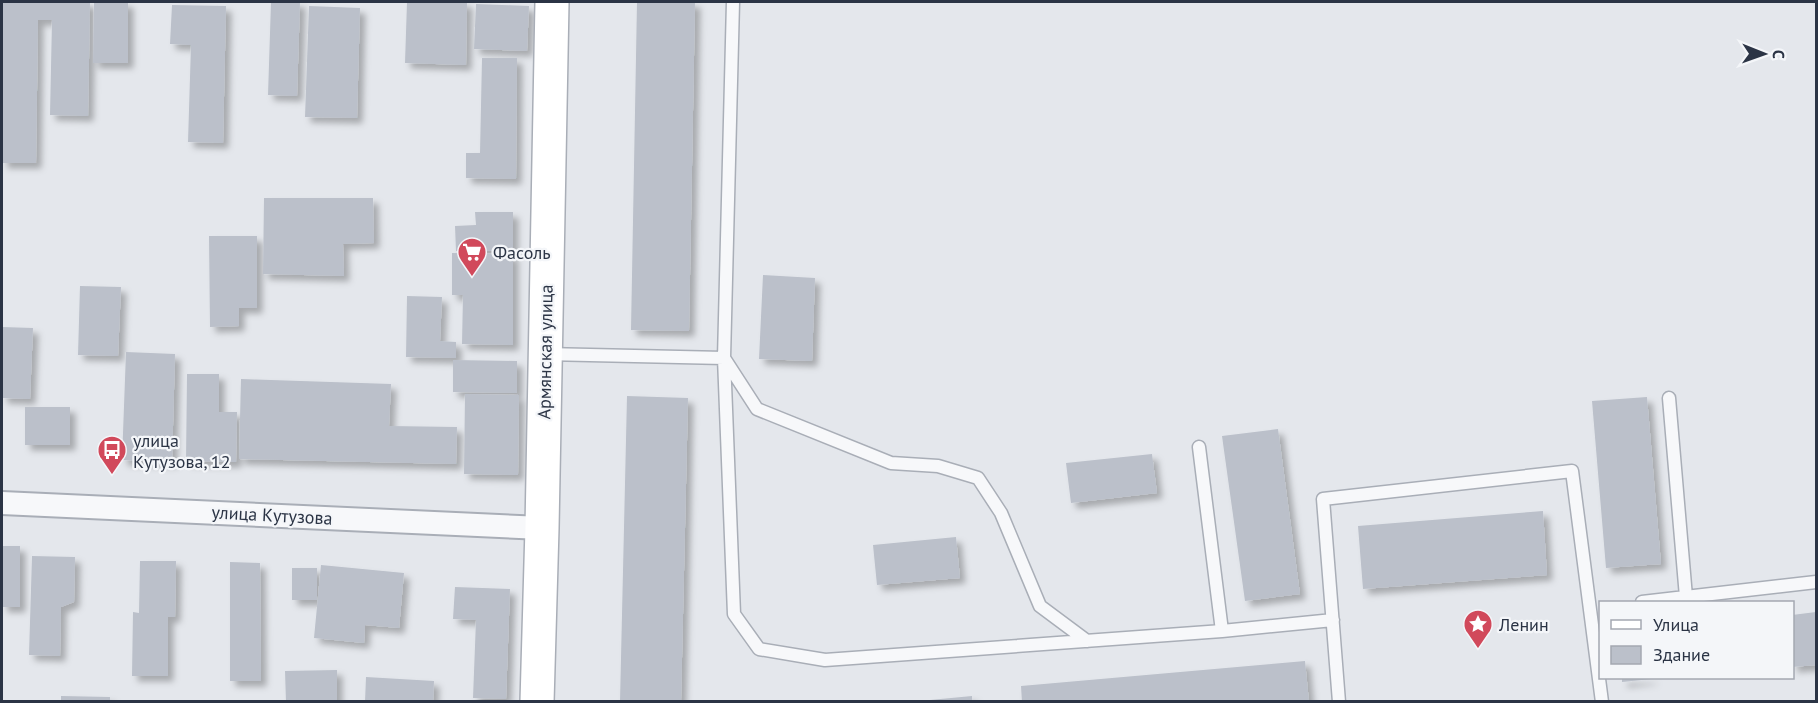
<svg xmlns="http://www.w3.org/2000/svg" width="1818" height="703" viewBox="0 0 1818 703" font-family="'PT Sans',sans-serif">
<defs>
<filter id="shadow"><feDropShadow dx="5.5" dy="5.5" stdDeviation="3" flood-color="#0004"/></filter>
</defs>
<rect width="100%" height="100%" fill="#e4e7ec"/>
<path fill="#bbc0ca" filter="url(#shadow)" d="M2 2H90L88 116 50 115 52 20H38L36 163H2Z
M94 2H128V63H93Z
M271 2H300L297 96 268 95Z
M407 2H467L466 65 405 63Z
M637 2H695L689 331 631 330Z
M476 4 529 6 527 51 474 49Z
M172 5 226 6 223 143 188 142 191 45 170 44Z
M309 6 360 8 357 118 305 117Z
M482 58H517L516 179 466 178V153H480Z
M264 198H373L374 243 343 244 344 276 263 274Z
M475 212H513V251H456L455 226 476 225Z
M209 236H257V308H239V326L210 327Z
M452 253 513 254V345L462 344 463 295H452Z
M763 275 815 278 812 361 759 359Z
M80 286 121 287 118 356 78 355Z
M407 296 442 297 440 341 456 342V358L406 357Z
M2 327 33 328 30 399 2 398Z
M126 352 175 354 172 462 122 460Z
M453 360 517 361V393L453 392Z
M187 374H219V412H237L236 462 186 461Z
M241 379 391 384 389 426 457 427 456 464 239 459Z
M465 394 519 395 518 475 464 474Z
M627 396 688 398 681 702H620Z
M1647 397 1661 564 1606 568 1592 401Z
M25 407H70V445H25Z
M1278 429 1300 594 1245 601 1222 436Z
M1152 454 1157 493 1071 503 1066 463Z
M1543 511 1547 575 1363 589 1358 526Z
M956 537 960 578 877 585 873 545Z
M2 546H20V607H2Z
M32 556 75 557 74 602 61 607 60 656 29 655Z
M140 561H176L175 617H168V676H132L133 612 139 613Z
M230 562 260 563 261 681H230Z
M321 565 404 573 399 628 365 625 364 643 314 638Z
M292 568H317V600H292Z
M455 587 510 589 506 699 473 698 476 620 453 619Z
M1816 612V665L1792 667V615Z
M1305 661 1309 702H1022L1021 686Z
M337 670V702H286L285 671Z
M366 677 434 681 433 702H365Z
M1622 678H1652V679L1622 682Z
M61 696 110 697V702H61Z
M972 696V702H930V700Z"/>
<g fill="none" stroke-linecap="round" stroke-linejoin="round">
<g stroke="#a9aeb7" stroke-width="15">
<path id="lane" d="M733 2 724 358 757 409 891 463 938 466 978 478 1001 513 1040 606 1087 641
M545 354 724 358 734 614 759 649 825 660 1222 631 1333 620
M1669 398 1686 597
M1199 447 1222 631
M1642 602 1816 582
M1339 702 1323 499 1572 471 1602 702"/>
</g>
<g stroke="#a9aeb7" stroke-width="26">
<path id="street" d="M2 503 542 528"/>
</g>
<g stroke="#a9aeb7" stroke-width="36">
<path id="secondary" d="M537 702 542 528 552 2"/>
</g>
<use href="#lane" stroke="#f7f8fa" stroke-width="12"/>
<use href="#street" stroke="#f7f8fa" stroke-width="22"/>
<use href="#secondary" stroke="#fff" stroke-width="33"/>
</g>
<defs>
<g id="supermarket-pin" transform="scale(1.5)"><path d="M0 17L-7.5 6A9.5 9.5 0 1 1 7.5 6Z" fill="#d1495b" stroke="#f4f6f9"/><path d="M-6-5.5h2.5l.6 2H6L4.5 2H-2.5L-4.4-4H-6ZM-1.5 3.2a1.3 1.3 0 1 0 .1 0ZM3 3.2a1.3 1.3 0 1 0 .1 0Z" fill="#fff"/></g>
<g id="bus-pin" transform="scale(1.5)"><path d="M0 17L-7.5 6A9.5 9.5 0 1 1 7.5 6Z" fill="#d1495b" stroke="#f4f6f9"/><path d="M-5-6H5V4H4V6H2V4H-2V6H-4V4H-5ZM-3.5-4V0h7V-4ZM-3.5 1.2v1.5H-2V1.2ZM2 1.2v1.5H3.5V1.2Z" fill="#fff"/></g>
<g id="sight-pin" transform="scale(1.5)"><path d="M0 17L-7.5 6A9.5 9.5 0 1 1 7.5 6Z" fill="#d1495b" stroke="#f4f6f9"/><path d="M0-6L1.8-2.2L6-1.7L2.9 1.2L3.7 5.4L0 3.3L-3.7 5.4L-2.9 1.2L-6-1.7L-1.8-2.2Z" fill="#fff"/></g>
</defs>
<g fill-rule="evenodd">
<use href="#supermarket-pin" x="472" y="252"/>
<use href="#bus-pin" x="112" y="450"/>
<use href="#sight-pin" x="1478" y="624"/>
</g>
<g text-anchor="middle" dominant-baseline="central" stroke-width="4.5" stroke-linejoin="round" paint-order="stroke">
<g font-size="18" fill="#2b3445" stroke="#f4f6f9" text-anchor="start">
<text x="493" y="252">Фасоль</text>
<text x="133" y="440">улица<tspan x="133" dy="21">Кутузова, 12</tspan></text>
<text x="1499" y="624">Ленин</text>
</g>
<g font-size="18" fill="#2b3445" stroke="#f4f6f9">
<text transform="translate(545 352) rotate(-89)">Армянская улица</text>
<text transform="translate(272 515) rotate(3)">улица Кутузова</text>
</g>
</g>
<rect width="1818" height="703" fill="none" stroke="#2b3445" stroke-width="6"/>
<rect x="1599" y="601" width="195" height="78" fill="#f4f6f9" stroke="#a4a8b1" stroke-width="1.5"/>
<rect x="1611" y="620" width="30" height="9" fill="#ffffff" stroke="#a4a8b1" stroke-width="1.5"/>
<text x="1653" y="631" font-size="18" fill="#2b3445">Улица</text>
<rect x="1611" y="646" width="30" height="18" fill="#bbc0ca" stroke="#a4a8b1" stroke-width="1.5"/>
<text x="1653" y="661" font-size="18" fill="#2b3445">Здание</text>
<g transform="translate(1764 54) rotate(91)" stroke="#f4f6f9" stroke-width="4.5" paint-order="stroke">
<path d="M0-4.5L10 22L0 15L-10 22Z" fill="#2b3445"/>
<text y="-9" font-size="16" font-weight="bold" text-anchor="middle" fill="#2b3445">С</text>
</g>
</svg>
